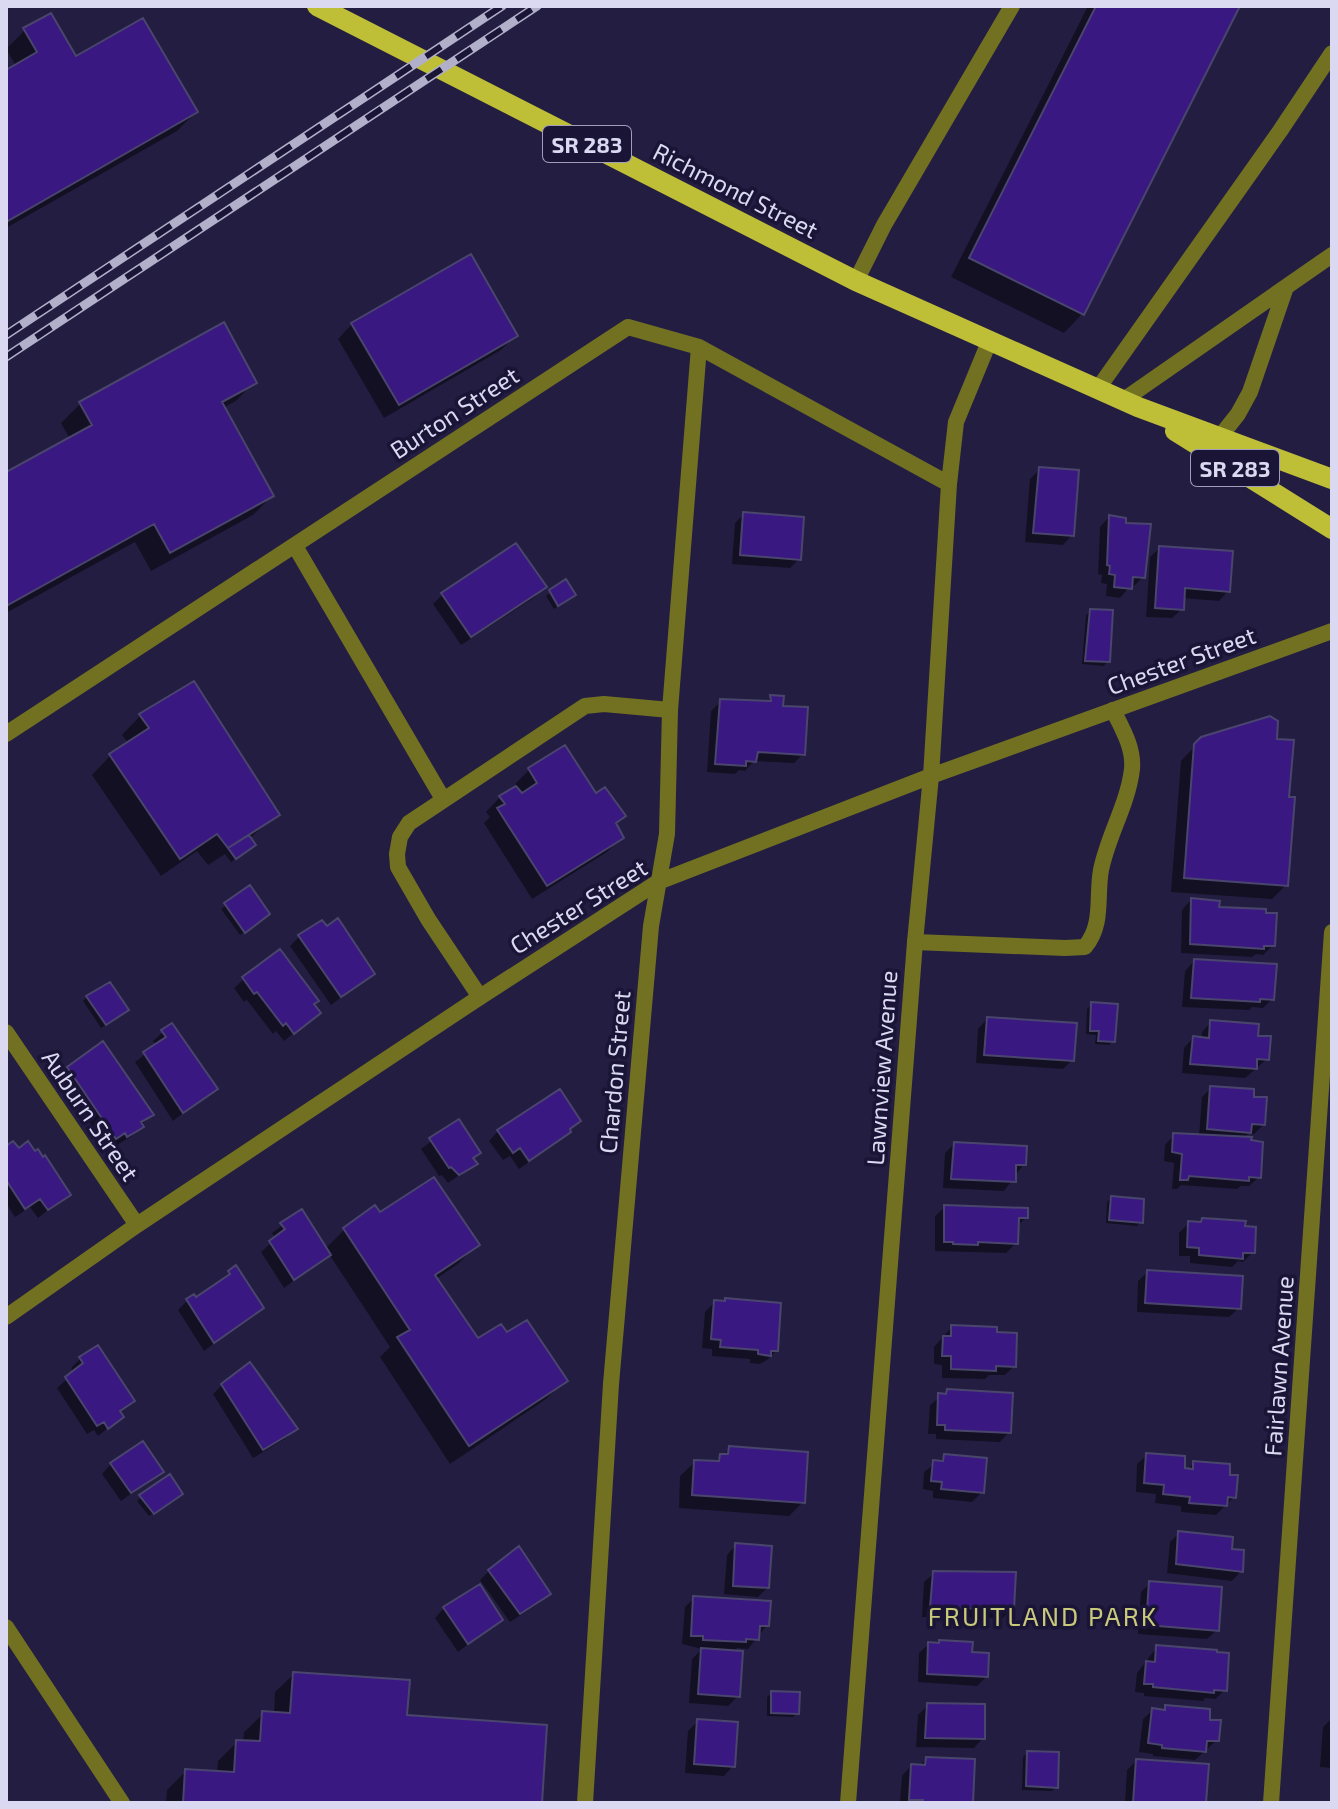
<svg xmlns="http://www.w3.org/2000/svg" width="1338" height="1809" viewBox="0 0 1338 1809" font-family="'Exo 2',sans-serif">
<rect width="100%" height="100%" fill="#231e41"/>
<path fill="#0007" d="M1088 6H1238L1082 314 1064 333 951 277Z
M25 30 75 59 196 112 177 131 6 228V72L16 66 6 49Z
M352 324 516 335 501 350 384 418 338 339Z
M254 382 236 401 223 408 272 496 253 515 151 571 135 542 6 613V474L70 439 61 423 80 404Z
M1040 469 1072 535 1063 545 1025 542 1030 479Z
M744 514 799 559 790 568 732 564 735 523Z
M1109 517 1143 577 1134 586H1130L1120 598 1106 596 1107 584 1101 583 1102 575 1098 574 1100 527Z
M1160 548 1228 591 1219 601 1182 598V609L1172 618 1146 617 1150 557Z
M566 582 569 599 554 609 546 596Z
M544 587 535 597 461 645 433 604 443 594Z
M1091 611 1108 661 1104 666 1082 664 1086 615Z
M193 684 277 814 249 839V849L231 862 225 854 208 865 197 851 161 876 92 775 110 756 129 744 122 735 140 716Z
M771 697 781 708 803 754 794 763 754 761 745 771 739 770 735 774 707 772 711 711 721 701 766 703Z
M1202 739 1275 741 1287 799 1286 885 1272 899 1171 892 1181 761Z
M564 747 621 837 607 852 532 899 484 823 490 817 486 812 500 797 517 787 515 784 529 770Z
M249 888 264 918 240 935 221 909Z
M1191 900 1217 909 1273 945 1263 955 1256 954 1252 957 1181 953 1182 910Z
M300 936 373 974 331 1005 290 946Z
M1194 961 1272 999 1263 1008 1252 1007 1249 1010 1182 1007 1185 971Z
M244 979 318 1013 284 1041 276 1031 273 1034 247 1000 244 1002 234 988Z
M87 997 122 1014 101 1028 83 1001Z
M1092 1004 1113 1041 1109 1045 1095 1044 1096 1035 1086 1034 1087 1009Z
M987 1019 1072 1060 1063 1069 976 1063 978 1029Z
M1211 1022 1256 1037 1267 1059 1245 1078 1182 1073 1184 1048 1193 1038 1201 1039 1202 1032Z
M163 1032 215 1088 173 1121 135 1062 157 1045 153 1041Z
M68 1069 151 1115 132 1136 117 1145 115 1141 106 1147 59 1078Z
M1211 1088 1263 1125 1254 1134H1248L1243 1139 1259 1177 1249 1186H1241L1237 1189 1181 1185 1177 1189H1172L1174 1163 1164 1161 1165 1145 1174 1135 1199 1136 1202 1097Z
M458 1121 478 1153 472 1159 475 1164 448 1183 442 1175 439 1176 421 1149Z
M578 1121 559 1141 519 1169 510 1156 503 1160 489 1141 498 1131Z
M954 1144 1024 1164 1004 1191 943 1188 945 1153Z
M6 1148 68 1195 38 1218 30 1207 15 1217 6 1203Z
M1111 1198 1141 1222 1137 1226 1106 1223 1107 1202Z
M945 1207 1026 1217 1017 1227 1016 1243 1006 1253 935 1251V1216Z
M301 1212 325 1249 344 1230 379 1215 478 1244 459 1263 436 1279 477 1341 565 1380 546 1399 450 1464 380 1357 390 1347 329 1254 284 1288 261 1252 276 1239 272 1233Z
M1202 1220 1253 1252 1243 1262 1238 1261 1232 1267 1190 1263V1256H1179V1233L1189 1223 1199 1224Z
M236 1268 262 1307 204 1351 178 1310 187 1301 194 1297 196 1299Z
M1148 1272 1239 1308 1229 1317 1137 1312 1138 1281Z
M725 1300 776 1351 767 1360 760 1364 750 1363V1359L712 1356V1349L702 1348 705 1312 715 1302 722 1303Z
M952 1327 1014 1366 1005 1375H989L985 1379 942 1378V1365L934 1364V1347Z
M98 1348 133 1401 119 1413 122 1417 98 1436 94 1430 87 1434 57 1388 74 1373 71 1368 80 1359Z
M222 1385 295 1429 286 1438 253 1458 213 1394Z
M948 1391 1009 1432 1000 1442 936 1439V1434H928L930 1405Z
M730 1449 803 1502 789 1516 679 1508 680 1476 695 1462 713 1463Z
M1147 1455 1183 1469 1187 1470 1194 1463 1228 1477 1234 1497 1216 1515 1181 1512V1506L1155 1503 1156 1494 1136 1492 1137 1464Z
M945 1456 982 1492 972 1502 933 1498V1491L923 1489 924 1472Z
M111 1464 161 1472 121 1501 102 1474Z
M141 1497 176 1498 149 1516 137 1501Z
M1179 1533 1230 1551 1241 1571 1232 1581 1167 1573 1170 1542Z
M736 1545 768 1587 758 1597 724 1594 727 1555Z
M489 1571 549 1594 539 1603 510 1622 480 1580Z
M934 1573 1012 1608 1003 1618 922 1617 924 1582Z
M1150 1583 1217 1630 1207 1639 1138 1634 1141 1592Z
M694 1598 767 1625 748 1649 737 1648 733 1652 738 1696 728 1706 689 1703 692 1659 702 1649 682 1644 685 1607Z
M444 1608 500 1620 458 1652 435 1618Z
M929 1644 970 1654 986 1677 977 1686 918 1682 919 1653Z
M1157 1647 1225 1690 1215 1699 1205 1698 1203 1701 1144 1696V1693L1135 1692 1137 1673Z
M294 1674 405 1717 540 1803H166L167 1790 186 1771 217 1773 218 1761 237 1742H243L244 1732 263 1714H274L275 1692Z
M772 1693 797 1713 793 1717 767 1716V1697Z
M928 1705 983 1738 974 1748 916 1747 918 1715Z
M1166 1707 1208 1722 1217 1740 1195 1760 1153 1756V1754L1139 1752 1143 1719 1153 1710 1162 1711Z
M1332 1718V1768L1320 1767 1323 1727Z
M698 1721 733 1766 724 1776 685 1773 688 1731Z
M1027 1753 1056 1787 1052 1791 1022 1790 1023 1757Z
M926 1759 971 1803H900L902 1776 911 1766 919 1767Z
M1136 1761 1204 1803H1125L1127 1770Z"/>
<path fill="#391882" stroke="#4a456c" stroke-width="2" d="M1096 6H1240L1084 315 969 258Z
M51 13 76 56 143 18 198 112 6 222V70L37 52 23 28Z
M471 254 518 336 399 405 351 323Z
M224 322 257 383 222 402 274 496 170 553 154 524 6 606V472L92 425 79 402Z
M1039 467 1079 470 1074 536 1033 533Z
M743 512 804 517 801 560 740 555Z
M1109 515 1126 518V523L1151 524 1145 578 1133 577 1132 589 1114 587 1115 575 1109 574 1110 566 1107 565Z
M516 543 547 587 471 637 441 593Z
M1159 546 1233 551 1230 592 1185 588 1184 610 1155 608Z
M566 579 576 595 558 606 549 590Z
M1090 609 1113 610 1110 662 1085 661Z
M194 681 280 815 228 848 217 834 180 859 109 754 149 728 139 714Z
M770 695 784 696 783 706 808 707 805 755 758 752 756 762 746 761V766L715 764 720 699 771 701Z
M1270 716 1278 721 1277 739 1294 740 1289 797H1295L1288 886 1184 878 1194 744 1201 737Z
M565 745 596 793 605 787 626 816 616 823 624 838 547 886 497 808 505 804 499 796 516 786 522 793 537 783 528 768Z
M249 835 256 845 236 859 228 848Z
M250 885 270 914 245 933 224 903Z
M1191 898 1220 901 1219 907 1266 909V913H1277L1275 946H1264V949L1190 944Z
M338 918 375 974 341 997 298 935 322 920 327 926Z
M280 949 319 1001 314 1004 321 1013 294 1034 286 1023 283 1026 257 992 254 994 242 977Z
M1194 959 1277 964 1274 1000 1260 999V1002L1191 998Z
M110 982 129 1010 106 1025 86 996Z
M1091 1002 1118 1004 1115 1042 1098 1041 1099 1031H1090Z
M987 1017 1077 1023 1074 1061 984 1055Z
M1210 1020 1259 1024 1258 1036H1271L1269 1060 1257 1059V1069L1190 1064 1193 1036 1209 1038Z
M172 1023 218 1089 183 1113 143 1052 166 1037 161 1030Z
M103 1041 154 1115 141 1122 144 1127 127 1137 125 1133 116 1139 67 1067Z
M1210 1086 1254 1089V1097H1267L1265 1125 1252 1124 1251 1133 1207 1129Z
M560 1089 581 1121 570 1129 571 1132 529 1161 520 1148 513 1153 497 1130Z
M459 1119 481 1153 473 1158 478 1164 459 1175 451 1167 449 1168 429 1138Z
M1173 1133 1252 1137 1251 1140 1263 1142 1261 1178 1249 1177V1181L1189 1176 1188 1180H1180L1182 1154 1172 1152Z
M13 1141 19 1148 28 1141 35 1151 38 1149 43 1157 45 1155 71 1195 48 1210 40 1199 25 1209 6 1180V1146Z
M954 1142 1027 1146 1026 1165H1016V1182L951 1179Z
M434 1177 480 1245 435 1275 478 1338 501 1324 507 1332 527 1320 568 1381 469 1446 397 1337 410 1330 343 1228 375 1205 380 1212Z
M1111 1196 1144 1199 1143 1223 1109 1220Z
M944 1205 1028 1208V1218H1019L1018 1244 978 1242V1245L953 1244V1242H944Z
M302 1209 331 1255 294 1280 269 1241 285 1229 280 1223Z
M1202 1218 1246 1221 1245 1226 1256 1227 1255 1253H1243V1259L1199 1255V1248L1187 1247 1188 1221 1201 1222Z
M236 1265 264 1308 214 1343 186 1299 194 1294 196 1297 230 1274 228 1271Z
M1147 1270 1243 1276 1241 1309 1145 1303Z
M725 1298 781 1303 778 1351H771V1356L758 1354V1350L720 1347 721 1340 711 1339 714 1300 725 1301Z
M951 1325 997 1327V1332L1017 1333 1016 1367 996 1366V1371L951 1369V1356H942L943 1336H951Z
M98 1345 135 1401 120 1411 124 1417 108 1429 104 1422 97 1426 65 1377 83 1363 79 1357Z
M250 1362 298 1429 263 1450 221 1384Z
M947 1389 1013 1393 1011 1433 945 1430V1425H937L938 1393 946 1394Z
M143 1441 164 1472 131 1493 110 1463Z
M729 1446 808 1452 805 1503 692 1495 694 1460 719 1461 720 1454H728Z
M1146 1453 1185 1456V1468L1193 1469V1461L1230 1464V1475H1238L1236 1498 1228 1497 1227 1506 1189 1503 1190 1497 1163 1494 1164 1485 1144 1483Z
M944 1454 987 1458 984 1493 941 1489 942 1482 931 1481 933 1460 943 1461Z
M170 1474 183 1494 154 1514 139 1495Z
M1178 1531 1233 1537 1232 1549 1244 1550 1243 1572 1176 1564Z
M735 1543 772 1546 769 1588 733 1586Z
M519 1546 551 1594 520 1614 488 1570Z
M933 1571 1016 1572 1014 1609 930 1608Z
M1149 1581 1222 1587 1219 1631 1146 1625Z
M480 1584 503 1620 468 1644 443 1607Z
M693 1596 771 1601 769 1626H760L759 1640 746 1639V1642L703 1640V1636H691Z
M939 1640 973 1642 972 1652 989 1653 988 1677 927 1674 928 1642 939 1643Z
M1156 1645 1217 1650V1652L1229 1653 1227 1691 1214 1690V1693L1153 1687V1684H1144L1146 1661 1155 1662Z
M701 1648 743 1651 740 1697 698 1694Z
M293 1672 410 1680 407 1715 547 1725 542 1803H183L185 1769 234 1772 236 1740 260 1741 262 1711 290 1713Z
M771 1691 800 1692 799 1714 771 1713Z
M927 1703 985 1704V1739L925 1738Z
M1165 1705 1210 1709V1720H1221L1219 1741H1207L1206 1752 1162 1748V1745L1148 1743 1152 1708 1165 1710Z
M697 1719 738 1722 735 1767 694 1764Z
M1027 1751 1059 1752 1058 1788 1026 1786Z
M926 1757 975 1759 973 1803H923V1800H909L911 1764 925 1765Z
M1136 1759 1209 1764 1206 1803H1133Z"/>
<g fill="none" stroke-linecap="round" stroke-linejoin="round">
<path stroke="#727122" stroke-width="16" d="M856 281 884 225 1012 6
M1097 390 1280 131 1332 53
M1122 401 1332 255
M1219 438 1238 414 1250 392 1286 287
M295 546 443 799
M915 942 1065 948 1085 947C1104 924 1096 897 1101 870 1108 835 1128 804 1132 769 1134 748 1122 728 1113 710
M480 997 428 919 398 867 397 854 400 837 409 823 585 706 604 704 670 710
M6 1627 122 1803"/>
<path stroke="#727122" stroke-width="16" d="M6 734 628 327 699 347 949 484
M6 1032 137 1225
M6 1317 137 1225 480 997 658 882 931 776 1332 631
M585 1803 611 1384 651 926 667 834 670 710 699 347
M848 1803 915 942 931 776 949 484 956 422 989 342
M1271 1803 1332 932"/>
<path stroke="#bfbe37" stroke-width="20" d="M317 6 856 281 1138 407 1332 479
M1175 431 1332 529"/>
<g stroke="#b1afc9" stroke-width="9">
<path id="rail" d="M6 335 502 6
M6 357 537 6"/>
</g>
<use href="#rail" stroke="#1a1436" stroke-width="6" stroke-dasharray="18" stroke-linecap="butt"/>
</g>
<g text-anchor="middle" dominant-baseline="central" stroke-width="7" stroke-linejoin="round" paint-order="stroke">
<g fill="#1a1436" stroke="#a09eb9" stroke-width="2">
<rect x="543" y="126" width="88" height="36" rx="6"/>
<rect x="1191" y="450" width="88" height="36" rx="6"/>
</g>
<g font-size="22" font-weight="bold" fill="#dad9f1">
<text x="587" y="144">SR 283</text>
<text x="1235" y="468">SR 283</text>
</g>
<g font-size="24" fill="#dad9f1" stroke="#1a1436">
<text transform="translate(736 190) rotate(27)">Richmond Street</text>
<text transform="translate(454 412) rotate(-33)">Burton Street</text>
<text transform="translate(1181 660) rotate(-20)">Chester Street</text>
<text transform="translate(578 906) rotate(-32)">Chester Street</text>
<text transform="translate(881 1068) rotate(-86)">Lawnview Avenue</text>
<text transform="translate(614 1072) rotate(-85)">Chardon Street</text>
<text transform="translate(91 1115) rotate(56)">Auburn Street</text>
<text transform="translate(1278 1366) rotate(-86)">Fairlawn Avenue</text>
</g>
<g font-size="26" letter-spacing="2" fill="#c9c97b" stroke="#1a1436">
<text x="1043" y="1615">FRUITLAND PARK</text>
</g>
</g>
<rect width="1338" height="1809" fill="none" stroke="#dad9f1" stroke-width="16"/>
</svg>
